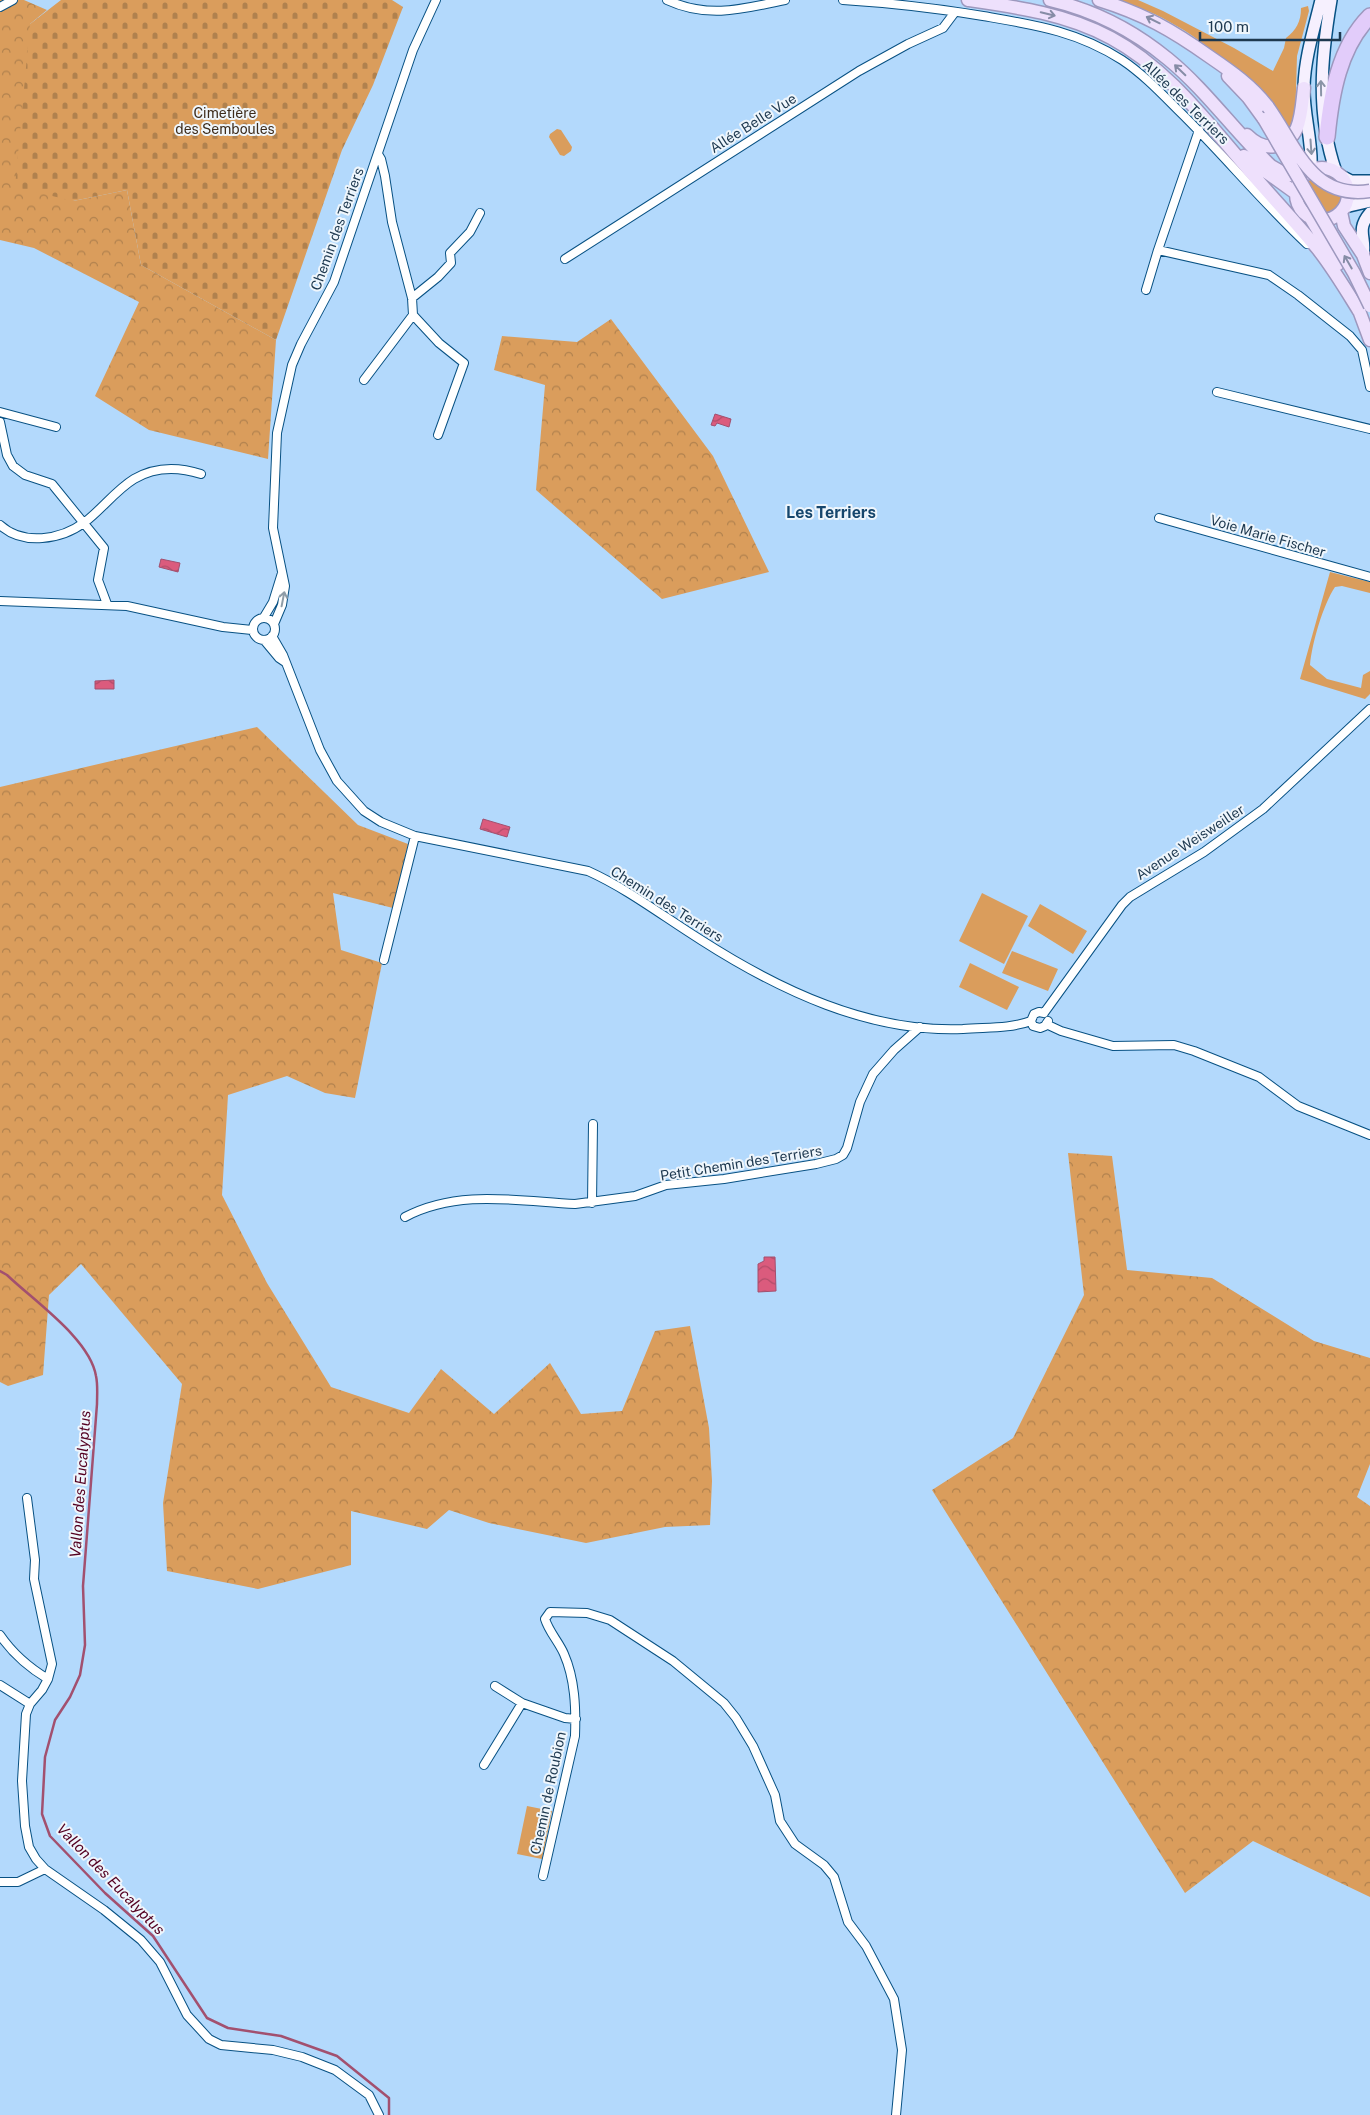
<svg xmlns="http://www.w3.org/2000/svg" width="1370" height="2115" viewBox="0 0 1370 2115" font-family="'Public Sans',sans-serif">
<defs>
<pattern id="forest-crowns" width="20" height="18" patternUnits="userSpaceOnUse" patternTransform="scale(1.25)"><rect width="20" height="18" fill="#da9d5c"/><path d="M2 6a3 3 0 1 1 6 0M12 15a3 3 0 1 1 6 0" fill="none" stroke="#b0814e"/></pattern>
<pattern id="cemetery-stones" width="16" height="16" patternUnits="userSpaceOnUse" patternTransform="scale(1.25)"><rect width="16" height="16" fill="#da9d5c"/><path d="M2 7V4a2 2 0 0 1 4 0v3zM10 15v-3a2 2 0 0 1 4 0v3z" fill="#b0814e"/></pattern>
<pattern id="water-waves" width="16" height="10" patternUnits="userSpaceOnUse" patternTransform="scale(1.25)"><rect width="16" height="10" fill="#db5b7d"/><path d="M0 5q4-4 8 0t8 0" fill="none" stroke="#b14c69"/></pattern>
</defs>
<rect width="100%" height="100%" fill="#b3d9fc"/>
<path fill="#da9d5c" d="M1116 0H1138L1163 11 1234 48 1273 71 1284 48 1286 38C1296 30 1301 22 1301 8L1308 6 1309 11 1297 56 1295 124 1289 134C1270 112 1252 87 1231 67 1200 37 1158 11 1116 0Z
M557 129 561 130 572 147 571 151 564 156 560 155 549 137 550 134Z
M1304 194a19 19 0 1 1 38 0a19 19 0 1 1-38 0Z
M1330 572 1370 582V593L1342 586 1335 587C1323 605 1312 643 1310 665L1327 679 1361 688 1363 675 1370 671V694L1365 699 1300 679Z
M982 893 1028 916 1004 964 959 941Z
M1040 904 1087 931 1073 954 1028 926Z
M1012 951 1058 969 1048 991 1002 973Z
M970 963 1019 987 1007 1010 959 987Z
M527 1806 552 1811 542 1859 517 1854Z"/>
<path fill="url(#forest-crowns)" d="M0 0H24L47 10 30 24 73 201 127 190 141 265 276 340 268 459 149 430 95 396 139 302 34 248 0 240Z
M611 319 713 456 769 572 662 599 536 490 545 385 494 370 502 336 577 342Z
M257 727 358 825 408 844 393 908 333 893 341 950 382 963 355 1098 325 1093 287 1076 228 1095 222 1195 267 1283 331 1387 409 1413 441 1369 494 1414 550 1363 581 1414 622 1411 655 1331 690 1326 709 1428 712 1481 710 1525 665 1527 586 1543 489 1523 449 1510 427 1529 351 1511V1565L258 1589 167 1571 163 1503 182 1384 81 1264 49 1295 43 1375 8 1386 0 1382V787Z
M1068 1153 1112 1156 1127 1270 1212 1278 1314 1341 1370 1358V1464L1357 1497 1370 1506V1897L1253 1841 1185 1893 932 1490 1013 1438 1084 1295Z"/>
<path fill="url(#cemetery-stones)" d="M61 0H392L403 7 373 85 342 150 276 340 141 265 127 190 73 201 15 187 30 24Z"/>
<path fill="url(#water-waves)" stroke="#a2506f" d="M715 414 731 419 729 427 717 423 715 426 711 425Z
M161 559 180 563 178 572 159 567Z
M114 680V689H95V681Z
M483 819 510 827 507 837 480 829Z
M764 1257H775L776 1291 758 1292V1264L764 1261Z"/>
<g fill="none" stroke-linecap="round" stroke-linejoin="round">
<path stroke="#a2506f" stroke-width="2.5" d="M0 1271 7 1275C34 1301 90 1339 96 1376 98 1385 97 1395 97 1404L83 1586 85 1645 80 1675 70 1697 55 1720 45 1757 42 1814 50 1836 105 1893 153 1936 207 2018 228 2028 281 2036 337 2056 389 2098V2115"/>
<g stroke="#085183" stroke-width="10">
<path id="street" d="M667 0C708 19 743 9 785 0
M843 0C890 3 936 8 983 16 1035 25 1077 31 1122 60 1143 74 1161 93 1179 111 1223 154 1262 202 1307 244
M0 7 13 0
M378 154 381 159 385 176 392 222 412 298 413 315 439 343 464 363 438 435
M1158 250 1199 130
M565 259 859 71 908 44 943 28 955 12
M1146 290 1158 250 1269 275 1298 295 1350 336 1362 350 1370 387
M412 298 438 277 451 263 450 253 470 232 480 213
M364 380 413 315
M1217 392 1370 429
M0 412 56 427
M0 422 7 455 13 466 25 475 52 484 104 548 98 580 107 604
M1159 518 1370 577
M0 525C23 546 61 540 85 522 102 509 116 490 134 479 156 466 179 467 201 474
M0 601 127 606 223 627 252 630
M264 617 273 602 282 573
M253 629a11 11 0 1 1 22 0a11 11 0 1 1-22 0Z
M274 624 282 605 285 586 273 528 277 433 292 365 301 344 334 282 413 50 436 0
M272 636 283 655 320 750 337 781 364 811 381 822 415 836 588 871C628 889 664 917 701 940 779 990 869 1033 963 1029 986 1027 1009 1029 1031 1021
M264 640 279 658 285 662
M384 960 415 836
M1044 1013 1122 905 1130 897 1204 852 1263 809 1370 709
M1031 1021 1033 1026 1040 1028 1045 1026 1048 1021
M1031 1021 1034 1014 1039 1012 1044 1013
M1046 1024 1061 1031 1113 1046 1174 1045 1194 1051 1259 1077 1298 1106 1370 1135
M592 1203 593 1124
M405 1217C458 1189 517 1201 575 1204L635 1196 666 1185 724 1179 816 1164 836 1159 843 1155 847 1148 860 1102 873 1074 894 1050 920 1027
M27 1498 35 1560 34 1579 52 1664 48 1679 42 1690 30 1704 26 1714 22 1781 25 1826 29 1847 36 1859 45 1869
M0 1635C13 1654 28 1667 48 1679
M0 1685 30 1704
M495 1686 522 1703
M484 1765 522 1703 565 1718 576 1719
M543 1876 575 1736C576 1708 575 1679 564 1654 559 1642 549 1632 545 1619L550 1612 587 1613 610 1620 673 1661 724 1703 736 1718 753 1746 775 1795 780 1821 795 1844 824 1865 834 1877 848 1922 866 1946 894 1999 902 2050 896 2115
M0 1882H18L45 1869 104 1910 141 1940 160 1962 187 2015 209 2039 221 2045 273 2050 302 2057 335 2070 369 2095 379 2115"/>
</g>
<g stroke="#085183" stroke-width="14">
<path id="secondary" d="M1331 0C1321 59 1316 114 1336 172
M1311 170C1313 142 1303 114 1304 86 1305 57 1314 29 1321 0
M1341 176 1351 181H1370
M1345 207 1370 201
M1363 255C1367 238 1355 231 1370 213"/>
</g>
<g stroke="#9d98be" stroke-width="15">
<path id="primary" d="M968 0C1017 7 1067 14 1111 38 1167 68 1206 121 1247 168 1270 195 1295 221 1317 248 1333 268 1346 290 1359 311
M1050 0C1093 10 1134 31 1168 59 1206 90 1235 132 1271 166L1285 174 1303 177
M1099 0C1144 14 1172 30 1210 57 1232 72 1252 86 1268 107
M1228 76 1248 97 1264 119
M1247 135C1255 143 1264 148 1275 146 1302 141 1301 110 1304 88
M1244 156 1297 194
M1296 194a26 26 0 1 1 52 0a26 26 0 1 1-52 0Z
M1341 212 1344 226 1363 255 1370 273
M1310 217 1338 264
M1357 305 1370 340"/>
</g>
<g stroke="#9d98be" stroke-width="18">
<path id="highway" d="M1327 137C1331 95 1339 47 1370 16"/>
</g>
<use href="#street" stroke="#fff" stroke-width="8"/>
<use href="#secondary" stroke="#f6f0fe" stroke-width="11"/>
<use href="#primary" stroke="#eee0fc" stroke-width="12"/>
<use href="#highway" stroke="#e2ccfa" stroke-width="15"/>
<g stroke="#9d98be" stroke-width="15" stroke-linecap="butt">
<path id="primary-bridge" d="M1268 107C1296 146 1311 200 1370 191
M1264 119 1354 273 1370 306"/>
</g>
<use href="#primary-bridge" stroke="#eee0fc" stroke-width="12"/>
</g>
<defs><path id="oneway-shaft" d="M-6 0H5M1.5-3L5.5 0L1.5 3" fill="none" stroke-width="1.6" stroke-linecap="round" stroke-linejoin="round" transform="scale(1.25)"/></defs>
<g stroke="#868ca6">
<use href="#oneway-shaft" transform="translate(1048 14) rotate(14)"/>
<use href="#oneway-shaft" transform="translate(1153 20) rotate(-154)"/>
<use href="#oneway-shaft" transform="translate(1180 70) rotate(-136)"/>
<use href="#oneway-shaft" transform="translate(1348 262) rotate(-120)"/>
</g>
<g stroke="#8a94a6">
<use href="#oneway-shaft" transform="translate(1321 88) rotate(-91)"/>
<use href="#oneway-shaft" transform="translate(1311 147) rotate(86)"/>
</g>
<use stroke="#8e9ca7" href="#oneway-shaft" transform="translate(283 599) rotate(-79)"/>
<g text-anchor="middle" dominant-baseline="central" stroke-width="4" stroke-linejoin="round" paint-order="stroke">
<g font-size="14" fill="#1d384f" stroke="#eff6fc">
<text transform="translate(1186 102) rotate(44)">Allée des Terriers</text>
<text transform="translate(753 123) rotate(-32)">Allée Belle Vue</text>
<text transform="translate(337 229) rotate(-70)">Chemin des Terriers</text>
<text transform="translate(1268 536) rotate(16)">Voie Marie Fischer</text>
<text transform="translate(1190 842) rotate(-33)">Avenue Weisweiller</text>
<text transform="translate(667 904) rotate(32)">Chemin des Terriers</text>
<text transform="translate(741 1163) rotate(-9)">Petit Chemin des Terriers</text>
<text transform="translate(548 1793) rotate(-78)">Chemin de Roubion</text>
</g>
<g font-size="14" fill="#3d2b1a" stroke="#eff6fc">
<text x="225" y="113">Cimetière<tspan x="225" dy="16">des Semboules</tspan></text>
</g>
<g font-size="15" font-style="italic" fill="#540021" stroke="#eff6fc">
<text transform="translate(80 1484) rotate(-86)">Vallon des Eucalyptus</text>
<text transform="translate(111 1879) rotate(46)">Vallon des Eucalyptus</text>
</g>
<g font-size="16" font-weight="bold" fill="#15466d" stroke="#eff6fc">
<text x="831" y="512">Les Terriers</text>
</g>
</g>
<path d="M1200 32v8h140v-8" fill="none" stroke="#1d384f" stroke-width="2.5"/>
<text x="1208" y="32" font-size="15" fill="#1d384f" stroke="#eff6fc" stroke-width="4" paint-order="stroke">100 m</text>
</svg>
